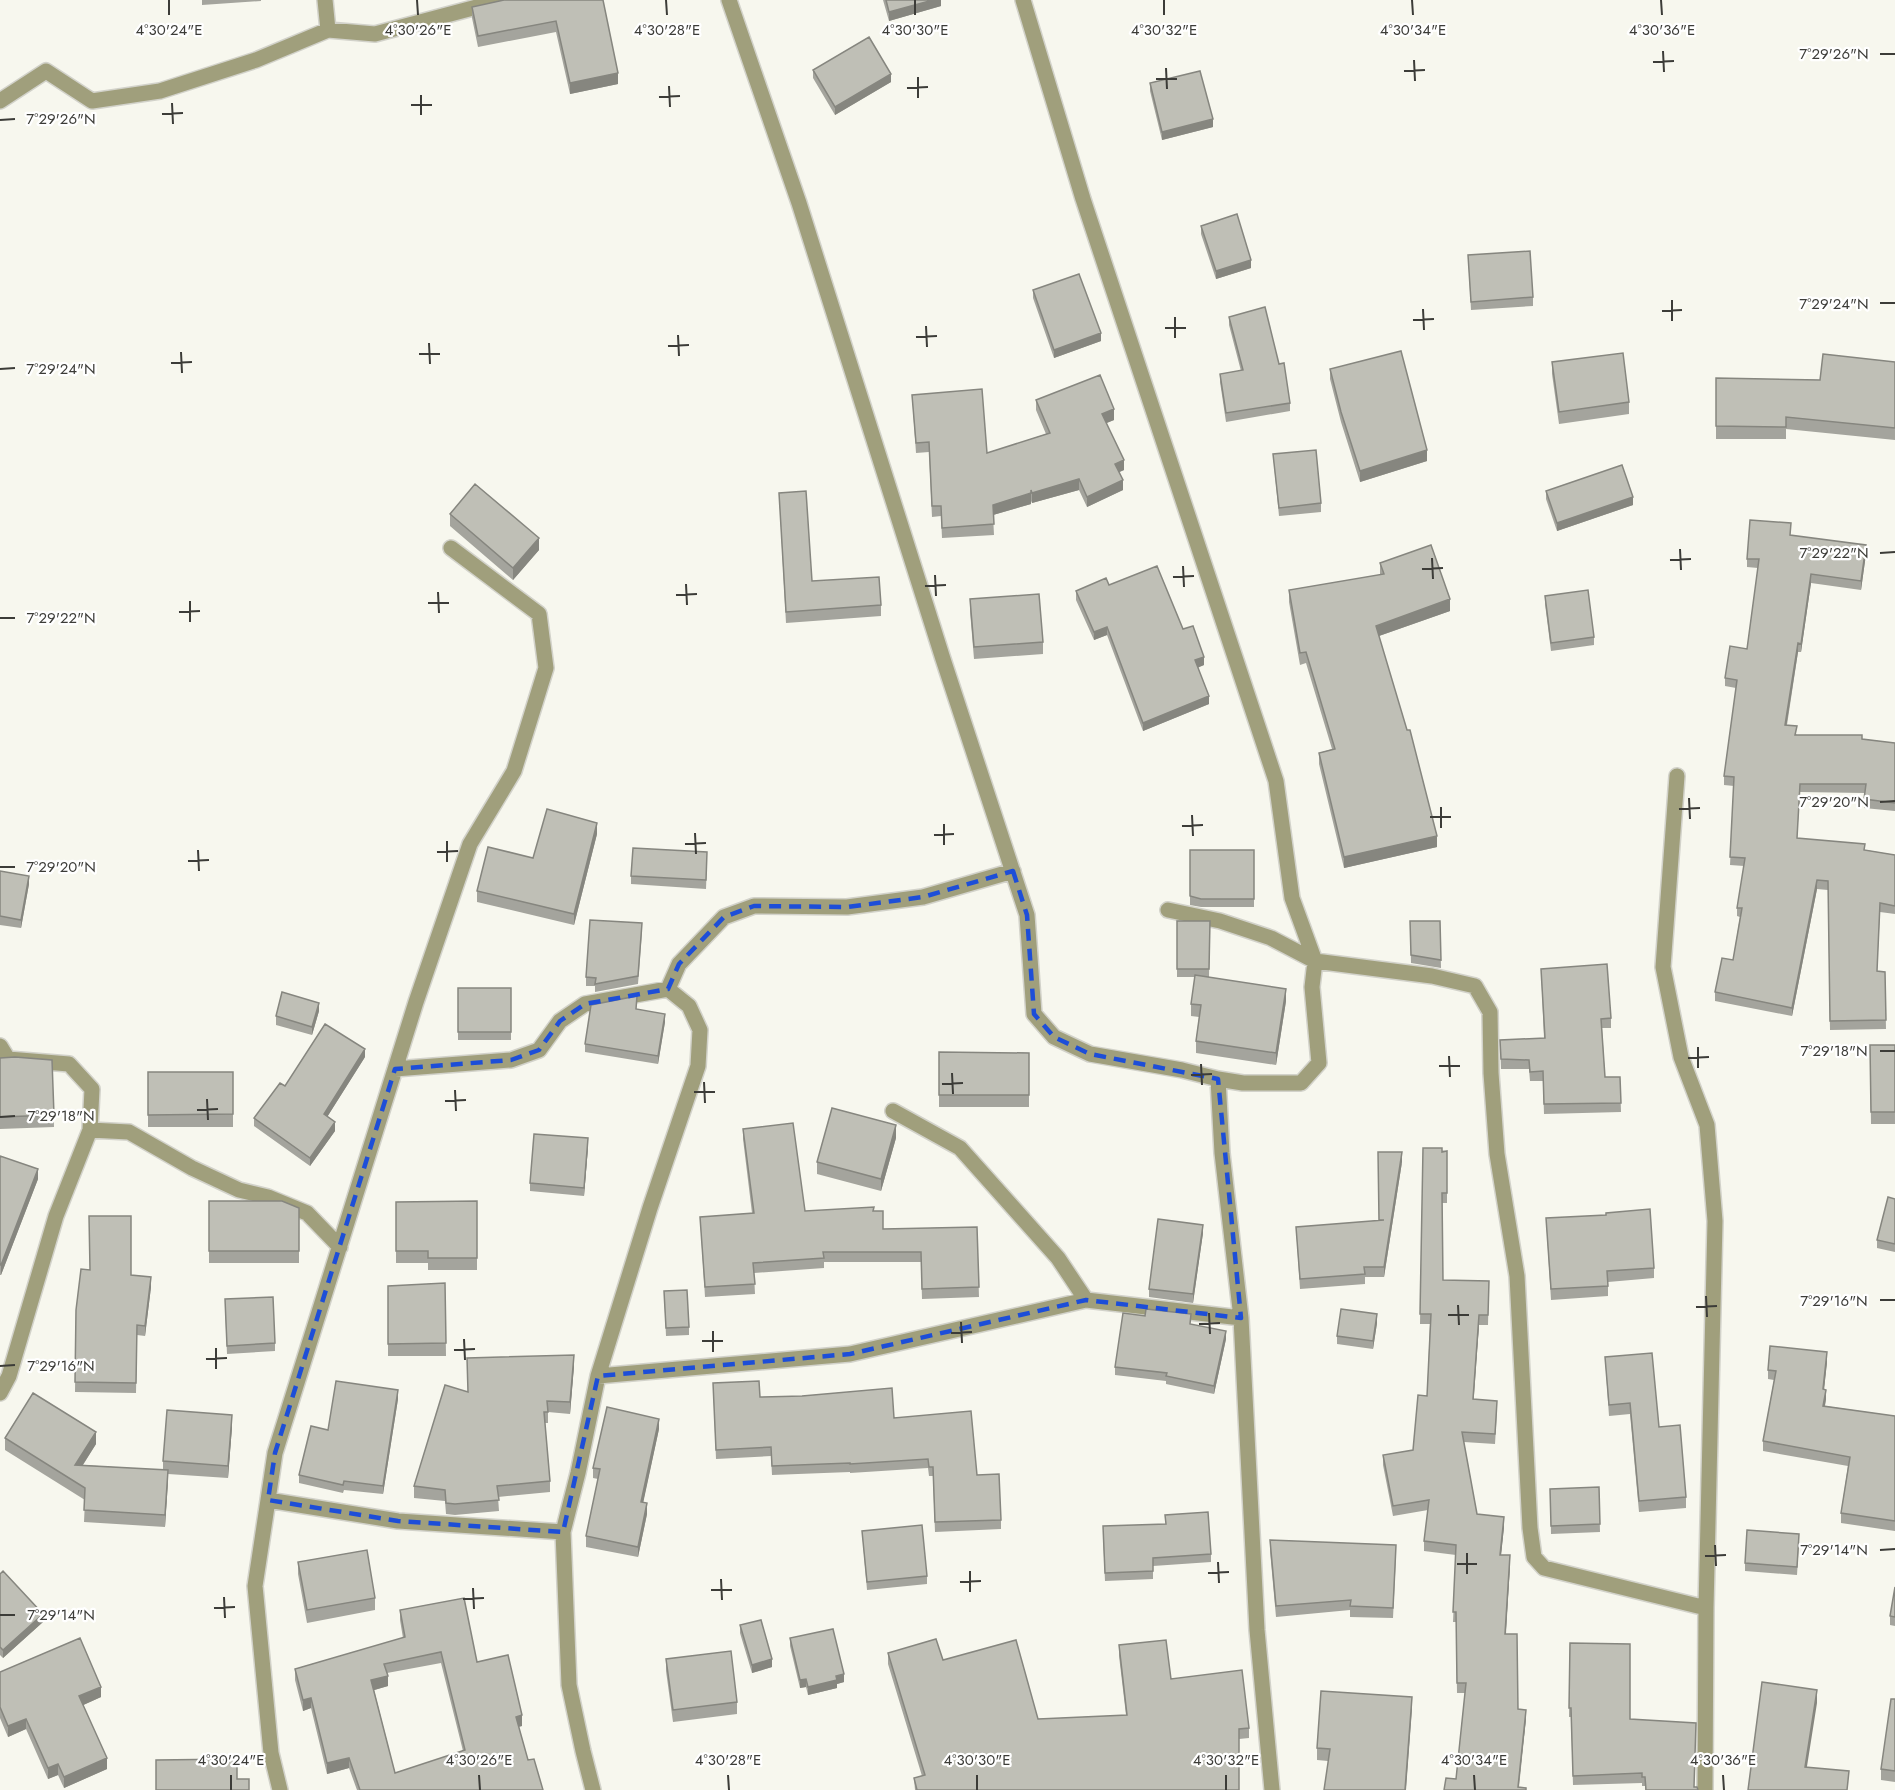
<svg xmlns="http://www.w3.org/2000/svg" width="1895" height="1790" viewBox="0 0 1895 1790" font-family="Jost,sans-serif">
<rect width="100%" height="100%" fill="#f7f7ee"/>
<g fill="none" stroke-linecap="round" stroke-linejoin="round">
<g stroke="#d2d2ca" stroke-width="18">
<path id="minor" d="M325 0 328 30
M729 0 799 203 943 659 1027 915 1034 1014 1054 1037 1090 1054 1182 1070 1218 1079 1222 1153 1241 1318 1257 1630 1272 1790
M1023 0 1083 199 1276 781 1292 898 1315 961 1312 987 1319 1063 1301 1083H1243L1218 1079
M0 101 46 71 92 101 160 91 256 60 328 30 375 34 503 0
M451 548 539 614 546 668 514 771 470 844 416 1002 275 1453 268 1500 398 1521 563 1532
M1677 776 1663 967 1681 1057 1707 1125 1715 1221 1706 1608 1705 1790
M1168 910 1220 921 1271 938 1315 961 1432 976 1475 986 1490 1012 1491 1073 1497 1154 1517 1276 1530 1528 1534 1557 1544 1568 1706 1608
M668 989 679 964 724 917 754 906 847 907 923 897 1013 871
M0 1046 8 1059 69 1064 92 1089 90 1130 56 1216 9 1376 0 1393
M395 1069 511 1060 539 1050 560 1021 585 1004 668 989 689 1006 700 1030 698 1066 650 1208 598 1376 578 1473 563 1532 569 1685 583 1751 593 1790
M893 1111 960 1148 1058 1258 1086 1300
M90 1130 129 1132 192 1168 239 1190 268 1197 307 1213 340 1247
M598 1376 850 1354 1086 1300 1241 1318
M268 1500 255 1586 271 1753 280 1790"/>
</g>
<use href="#minor" stroke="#a09f7c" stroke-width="15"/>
</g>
<path fill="#a4a49d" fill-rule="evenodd" d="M202 0H261V1L202 5Z
M603 0 618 84 570 94 556 32 478 47 472 18V7L526 1Z
M883 0H941V6L889 21Z
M813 70 891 82 835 115 813 78Z
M1150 83 1213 127 1162 140 1150 91Z
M1201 226 1251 268 1216 279 1201 234Z
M1468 255 1533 297V306L1471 310Z
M1033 290 1101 341 1054 358 1033 298Z
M1229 317 1290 403V411L1226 422 1220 382V374L1241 371 1229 325Z
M1552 362 1629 402V414L1559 424 1552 374Z
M1895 362V440L1786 429V439H1716V378L1820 380Z
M1330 369 1427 461 1360 482 1341 422 1330 379Z
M912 395 987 453 1046 434 1036 410V400L1114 420 1106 423 1124 470 1119 472 1123 490 1087 507 1079 490 1032 503 1031 501V504L993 515 994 535 942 538 941 516 932 517 929 452 916 453Z
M1273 454 1321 503V512L1279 516Z
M1546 491 1633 505 1557 531 1546 499Z
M779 493 812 581 881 605V616L786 623Z
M450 514 539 550 513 580 450 526Z
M1791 535 1866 554 1861 590 1811 583 1801 652H1798L1787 725 1797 735 1862 739 1895 743V811L1864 808 1865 793 1800 792 1797 838 1895 855V914L1880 912 1877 971 1885 972 1886 1029 1830 1030 1828 890 1817 889 1792 1016 1715 1001V992L1733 960 1740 917 1737 916V908L1744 866 1730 865 1734 786 1724 785V776L1736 688 1725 686V678L1747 649 1758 568 1747 567V559Z
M1380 563 1450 611 1379 636 1437 847 1344 868 1319 764V753L1332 749 1306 663 1300 665 1289 602V590L1380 575Z
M1109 585 1183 629 1204 665 1198 667 1209 704 1143 731 1107 635 1094 640 1076 600V591Z
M1545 596 1594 637V645L1551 651 1545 604Z
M970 599 1043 642V654L974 659 970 611Z
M597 834 574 925 477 902V891L533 858Z
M1190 850H1254V907H1201L1190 905Z
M707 861 706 889 631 884V876Z
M0 871 29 884 21 928 0 925Z
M1177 921H1210L1209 977 1286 1001 1276 1065 1196 1053V1041L1199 1017 1191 1016V1004L1195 977H1177Z
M1410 921H1440L1441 968 1411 963Z
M642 932 638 984 595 992V986H586V977Z
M1541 969 1611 1018V1028H1602L1605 1077H1620L1621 1112 1544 1114 1543 1081H1530L1529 1069H1501L1500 1040 1544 1038Z
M458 988H511V1040H458Z
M637 1009 665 1022 658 1064 585 1052V1044Z
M319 1011 312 1035 276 1025V1016Z
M1870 1045H1895V1124H1871Z
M939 1052 1029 1053V1107H939Z
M365 1057 327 1117 335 1131 310 1166 254 1126V1118L285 1086Z
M0 1058 52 1060 54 1127 0 1129Z
M148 1072H233V1127H148Z
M743 1129 805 1211H874L883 1229 977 1227 979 1297 922 1299 921 1262H824V1268L754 1273 755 1294 705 1297 700 1217 752 1213 743 1139Z
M896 1138 881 1191 817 1174V1162Z
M588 1147 584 1196 530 1191V1183Z
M1423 1148 1447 1151V1203H1442L1443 1280 1489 1281 1488 1325H1479L1473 1399 1497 1411 1495 1444 1464 1442 1477 1514 1504 1527 1501 1555 1510 1565 1506 1634 1518 1709 1526 1719 1519 1787 1456 1779 1465 1693H1457L1456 1622H1453L1456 1555 1424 1551V1541L1428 1510 1393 1516 1383 1465V1455L1413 1450 1427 1396 1430 1324H1420Z
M0 1156 38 1179 1 1275H0Z
M1402 1162 1384 1277H1365V1284L1300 1289 1296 1227 1379 1221Z
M1895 1199V1252L1877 1248V1240Z
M209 1201 299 1208V1263H209Z
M477 1201V1270H428V1263H396V1202Z
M1546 1218 1654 1268V1278L1608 1282V1296L1551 1300Z
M1203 1233 1193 1303 1149 1297V1289Z
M131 1275 151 1287 145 1336 137 1335 136 1393 75 1392 76 1310Z
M445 1283 446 1356H388V1286Z
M664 1291 689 1327V1335L666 1336Z
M225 1307 275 1343V1351L227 1354Z
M1377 1323 1373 1349 1337 1344V1336Z
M1191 1324 1226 1339 1214 1394 1166 1384V1381L1115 1375V1367Z
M1605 1357 1686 1497V1508L1639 1512 1630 1414 1609 1416Z
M1827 1362 1824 1389 1826 1399 1825 1406 1895 1416V1531L1841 1523V1513L1848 1466 1763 1451V1441L1774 1380 1768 1379V1370Z
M574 1366 570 1414 548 1412V1423H545L550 1481V1492L498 1497 499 1511 455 1515 446 1514 445 1501 414 1498V1486L468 1392Z
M713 1383 760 1397 894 1418 977 1475 1001 1520V1529L935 1532 933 1476H929L928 1468 850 1473V1472L772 1475 771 1456 716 1459Z
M398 1399 383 1494 344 1490 343 1493 299 1483V1475L328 1430Z
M232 1427 228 1478 168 1474 165 1527 84 1522 85 1500 5 1450V1438L96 1444 83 1465 163 1470V1461Z
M659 1429 643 1502 647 1514 638 1557 586 1547V1536L598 1479 593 1478V1468Z
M1599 1487 1600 1532 1551 1534 1550 1489Z
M862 1531 927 1576V1584L867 1590Z
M1103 1534 1211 1554V1562L1153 1566V1579L1105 1581Z
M1270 1540 1396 1556 1393 1618 1350 1617V1610L1276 1617 1270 1551Z
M1799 1542 1797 1575 1745 1571V1563Z
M298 1562 375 1598V1610L307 1623 298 1574Z
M0 1574 43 1622 3 1658 0 1655Z
M1895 1587V1626L1890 1625V1616Z
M400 1610 477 1662 522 1726 519 1727 528 1760 543 1790H357L349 1768 327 1774 311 1708 303 1711 295 1680V1669L403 1638 400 1620ZM441 1663 463 1751 395 1773 374 1690 388 1686 387 1673Z
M740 1625 772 1667 752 1673 740 1633Z
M790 1638 844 1682 837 1684V1688L808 1695 806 1687 800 1688 790 1646Z
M1570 1643 1630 1719 1698 1790H1645V1786H1642V1783L1573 1785 1571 1717H1569Z
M1119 1645 1249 1728V1738L1239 1739V1790H915L914 1778 922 1776 888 1664V1653L943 1660 1038 1719 1126 1715 1119 1656Z
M666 1659 737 1702V1714L673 1722 666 1671Z
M0 1672 101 1697 83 1705 107 1769 64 1788 58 1775 48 1779 26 1729 8 1737 0 1718Z
M1895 1699V1782L1881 1780V1769Z
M1412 1709 1328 1761 1317 1760V1748Z"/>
<path fill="#86867f" d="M933 0H941V6L889 21V12Z
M618 73V84L570 94V83Z
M891 74V82L835 115V107Z
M1213 119V127L1162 140V132Z
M1251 260V268L1216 279V271Z
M1101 333V341L1054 358V350Z
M1114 409V420L1102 425V414Z
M1427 450V461L1360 482V471Z
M1124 460V470L1115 474V464Z
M1079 479V490L1032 503V493Z
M1123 480V490L1087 507V497Z
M1031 493V504L993 515V505Z
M1633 497V505L1557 531V523Z
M539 538V550L513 580V568Z
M1866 545V554L1861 590V581Z
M1811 574V583L1801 652V644Z
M1450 599V611L1376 637V626Z
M1107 627V635L1094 640V632Z
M1798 643V652L1785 734V725Z
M1204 657V665L1195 669V660Z
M1209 696V704L1143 731V723Z
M597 823V834L574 925V914Z
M1437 836V847L1344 868V857Z
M29 876V884L21 928V920Z
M1817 880V889L1792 1016V1008Z
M1286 989V1001L1276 1065V1053Z
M319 1003V1011L312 1035V1027Z
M665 1014V1022L658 1064V1056Z
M365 1049V1057L324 1122V1114Z
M335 1122V1131L310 1166V1158Z
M896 1125V1138L881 1191V1179Z
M588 1138V1147L584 1196V1188Z
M1402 1152V1162L1384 1277V1267Z
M38 1169V1179L1 1275V1265Z
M1203 1225V1233L1193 1303V1294Z
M151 1277V1287L145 1336V1326Z
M1377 1314V1323L1373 1349V1341Z
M1479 1315V1325L1473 1409V1399Z
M1226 1331V1339L1214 1394V1386Z
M1827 1352V1362L1823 1399V1389Z
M574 1355V1366L570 1414V1402Z
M398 1390V1399L383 1494V1486Z
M1826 1390V1399L1823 1415V1406Z
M232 1415V1427L228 1478V1466Z
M659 1419V1429L641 1513V1502Z
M96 1432V1444L75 1477V1465Z
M168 1470V1482L165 1527V1515Z
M647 1503V1514L638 1557V1547Z
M1504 1517V1527L1500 1565V1555Z
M1510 1555V1565L1505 1644V1634Z
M43 1614V1622L3 1658V1650Z
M772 1659V1667L752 1673V1665Z
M844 1674V1682L837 1684V1688L808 1695V1687L836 1676Z
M388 1676V1686L371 1691V1680Z
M806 1679V1687L800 1688V1680Z
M101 1687V1697L79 1707V1696Z
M1817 1690V1703L1805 1779V1767Z
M1412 1697V1709L1406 1790H1405Z
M311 1698V1708L303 1711V1700Z
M1526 1710V1719L1518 1790Z
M522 1715V1726L516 1727V1717Z
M26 1719V1729L8 1737V1726Z
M107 1758V1769L64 1788V1777Z
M349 1758V1768L327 1774V1763Z
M58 1764V1775L48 1779V1768Z"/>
<path fill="#bfbfb6" stroke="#86867f" stroke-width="1.5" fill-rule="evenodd" d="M504 0H603L618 73 570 83 556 21 478 36 472 7Z
M886 0H933L889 12Z
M869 37 891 74 835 107 813 70Z
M1200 71 1213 119 1162 132 1150 83Z
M1237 214 1251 260 1216 271 1201 226Z
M1530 251 1533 297 1471 302 1468 255Z
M1079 274 1101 333 1054 350 1033 290Z
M1265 307 1279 364 1284 363 1290 403 1226 413 1220 374 1243 370 1229 317Z
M1401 351 1427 450 1360 471 1341 412 1330 369Z
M1623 353 1629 402 1559 412 1552 362Z
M1823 354 1895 362V428L1786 417V427L1716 426V378L1820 380Z
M1100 375 1114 409 1102 414 1124 460 1115 464 1123 480 1087 497 1079 479 1032 493 1031 490V493L993 505 994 524 942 528 941 506H932L929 442 916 443 912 395 982 389 987 453 1050 433 1036 400Z
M1316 450 1321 503 1279 508 1273 454Z
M1622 465 1633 497 1557 523 1546 491Z
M475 484 539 538 513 568 450 514Z
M806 491 812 581 879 577 881 605 786 612 779 493Z
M1750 520 1791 523 1790 535 1866 545 1861 581 1811 574 1801 644 1798 643 1785 725 1797 726 1795 735H1862V739L1895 743V803L1864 799 1866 784H1800L1797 838 1865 844 1864 850 1895 855V906L1880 903 1877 971 1885 972 1886 1020 1830 1021 1828 881 1817 880 1792 1008 1715 992 1722 958 1733 960 1742 908H1737L1745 858 1730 857 1734 777 1724 776 1737 680 1725 678 1730 646 1747 649 1759 559H1747Z
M1431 545 1450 599 1376 626 1407 730H1410L1437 836 1344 857 1319 753 1335 749 1306 652 1300 653 1289 590 1384 574 1380 563Z
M1157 566 1183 629 1193 626 1204 657 1195 660 1209 696 1143 723 1107 627 1094 632 1076 591 1106 578 1109 585Z
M1588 590 1594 637 1551 643 1545 596Z
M1039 594 1043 642 974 647 970 599Z
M547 809 597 823 574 914 477 891 488 847 533 858Z
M633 848 707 852 706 880 631 876Z
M1190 850H1254V899H1201L1190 896Z
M0 871 29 876 21 920 0 916Z
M590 920 642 923 638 976 595 984 596 978 586 977Z
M1177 921H1210L1209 969H1177Z
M1410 921H1440L1441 960 1411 955Z
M1607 964 1611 1018 1601 1019 1605 1077H1620L1621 1103 1544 1104 1543 1071 1530 1072 1529 1060 1501 1059 1500 1040 1545 1038 1541 969Z
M1195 975 1286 989 1276 1053 1196 1041 1201 1005 1191 1004Z
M458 988H511V1032H458Z
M282 992 319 1003 312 1027 276 1016Z
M637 996 636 1009 665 1014 658 1056 585 1044 591 1005Z
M325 1024 365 1049 324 1114 335 1122 310 1158 254 1118 280 1083 285 1086Z
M1870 1045H1895V1112H1871Z
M939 1052 1029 1053V1095H939Z
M15 1057 52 1060 54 1115 0 1117V1058Z
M148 1072H233V1114L148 1115Z
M832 1108 896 1125 881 1179 817 1162Z
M793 1123 805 1211 874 1207 873 1211H883V1229L977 1227 979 1287 922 1289 921 1252H823L824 1258 753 1263 755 1284 705 1287 700 1217 754 1213 743 1129Z
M534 1134 588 1138 584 1188 530 1183Z
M1423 1148H1442V1152L1447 1151V1193H1442L1443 1280 1489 1281 1488 1315H1479L1473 1399 1497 1401 1495 1434 1462 1432 1477 1514 1504 1517 1500 1555H1510L1505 1634H1517L1518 1709 1526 1710 1518 1787 1526 1788V1790H1444L1446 1778 1456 1779 1466 1683H1457L1456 1612H1453L1456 1545 1424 1541 1429 1500 1393 1506 1383 1455 1413 1450 1418 1395 1427 1396 1431 1314H1420Z
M1378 1152H1402L1384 1267H1364L1365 1274 1300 1279 1296 1227 1384 1220H1379Z
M0 1156 38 1169 1 1265H0Z
M1888 1197 1895 1199V1244L1877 1240Z
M209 1201H282L299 1208V1251H209Z
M477 1201V1258H428V1251H396V1202Z
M1650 1209 1654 1268 1607 1271 1608 1286 1551 1289 1546 1218 1606 1215V1213Z
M89 1216H131V1275L151 1277 145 1326 137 1325 136 1383 75 1382 76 1310 81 1269 90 1270Z
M1158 1219 1203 1225 1193 1294 1149 1289Z
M445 1283 446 1343 388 1344V1286Z
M687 1290 689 1327 666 1328 664 1291Z
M273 1297 275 1343 227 1346 225 1299Z
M1146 1309 1191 1314 1190 1324 1226 1331 1214 1386 1166 1376 1167 1373 1115 1367 1123 1313 1145 1316Z
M1341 1309 1377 1314 1373 1341 1337 1336Z
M1770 1346 1827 1352 1823 1389 1826 1390 1823 1406 1895 1416V1521L1841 1513 1850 1457 1763 1441 1776 1371 1768 1370Z
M1652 1353 1659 1427 1680 1425 1686 1497 1639 1501 1630 1403 1609 1405 1605 1357Z
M574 1355 570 1402 547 1401 548 1412H544L550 1481 497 1486 499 1500 455 1504 446 1503 445 1490 414 1486 445 1385 468 1392 467 1358Z
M336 1381 398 1390 383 1486 344 1481 343 1485 299 1475 311 1426 328 1430Z
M759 1381 760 1397 802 1396 892 1388 894 1418 971 1411 977 1475 999 1474 1001 1520 935 1522 933 1467H929L928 1459 850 1464V1463L772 1466 771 1447 716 1450 713 1383Z
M33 1393 96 1432 75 1465 168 1470 165 1515 84 1510 85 1488 5 1438Z
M607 1407 659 1419 641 1502 647 1503 638 1547 586 1536 600 1469 593 1468Z
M167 1410 232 1415 228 1466 163 1461Z
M1599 1487 1600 1524 1551 1526 1550 1489Z
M1208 1512 1211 1554 1153 1558V1571L1105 1573 1103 1526 1166 1524 1165 1515Z
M922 1525 927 1576 867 1582 862 1531Z
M1747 1530 1799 1534 1797 1567 1745 1563Z
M1270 1540 1396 1545 1393 1608 1350 1606 1351 1600 1276 1606Z
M367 1550 375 1598 307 1610 298 1562Z
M3 1571 43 1614 3 1650 0 1647V1574Z
M1895 1587V1617L1890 1616Z
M464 1598 477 1662 508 1655 522 1715 516 1717 528 1760 534 1759 543 1790H360L349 1758 327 1763 311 1698 303 1700 295 1669 405 1637 400 1610ZM441 1652 465 1750 395 1773 371 1680 388 1676 384 1664Z
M761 1620 772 1659 752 1665 740 1625Z
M833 1629 844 1674 836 1676 837 1680 808 1687 806 1679 800 1680 790 1638Z
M80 1638 101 1687 79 1696 107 1758 64 1777 58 1764 48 1768 26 1719 8 1726 0 1707V1672Z
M936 1639 943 1660 1016 1640 1038 1719 1127 1715 1119 1645 1166 1640 1171 1679 1242 1670 1249 1728 1239 1729V1790H917L914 1778 925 1775 888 1653Z
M1570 1643 1630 1644V1719L1696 1723 1694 1787H1697L1698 1790H1646L1645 1777H1642V1773L1573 1776 1571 1708H1569Z
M731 1651 737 1702 673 1710 666 1659Z
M1762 1682 1817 1690 1805 1767 1849 1771 1847 1790H1748Z
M1321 1691 1412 1697 1405 1790H1324L1330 1749 1317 1748Z
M1891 1699H1895V1771L1881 1769Z
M237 1759V1779H249V1790H156V1760Z"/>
<path fill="none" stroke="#1d4ed8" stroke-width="4.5" stroke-dasharray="12 8" stroke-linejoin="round" d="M1013 871 1027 915 1034 1014 1054 1037 1090 1054 1218 1079 1241 1318 1086 1300 850 1354 598 1376 563 1532 398 1521 268 1500 275 1453 395 1069 511 1060 539 1050 560 1021 585 1004 668 989 679 964 724 917 754 906 847 907 923 897Z"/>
<path fill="none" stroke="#3c3c38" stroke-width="2" d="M169 0V15M417 0 418 15M666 0 667 15M915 0V15M1164 0V15M1412 0 1413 15M1661 0 1662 15M1663 51 1664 72M1880 54H1895M1414 60 1415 81M1653 62 1674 61M1166 68 1167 89M1404 71 1425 70M918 77V98M1156 79H1177M669 86 670 107M907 88 928 87M421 95V115M659 97 680 96M172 103 173 124M411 105H432M162 114 183 113M0 120 15 119M1672 300V321M1880 303H1895M1423 309 1424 330M1662 311 1682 310M1175 317V338M1413 320 1434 319M926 326 927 347M1165 328H1186M678 335 679 356M916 337 937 336M429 343 430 364M668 346 689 345M181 352 182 373M419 354H440M171 363 192 362M0 369 15 368M1680 549 1681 570M1880 553 1895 552M1432 558 1433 579M1670 560 1691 559M1183 566 1184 587M1422 569 1443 568M935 575 936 596M1173 577 1194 576M686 584 687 605M925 586 946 585M438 592 439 613M676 595 697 594M190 601V622M428 603H449M179 612 200 611M0 618H15M1689 798 1690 819M1880 802 1895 801M1441 807V828M1679 809 1700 808M1192 815 1193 836M1430 817H1451M944 824V845M1182 826 1203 825M695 833 696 854M934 835 954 834M447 841V862M685 844 706 843M198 850 199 871M437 852 458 851M188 861 209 860M0 867H15M1698 1047V1068M1880 1051H1895M1449 1056 1450 1077M1688 1058 1709 1057M1201 1064 1202 1085M1439 1066H1460M952 1073 953 1094M1191 1075 1212 1074M704 1082 705 1103M942 1084 963 1083M455 1090 456 1111M694 1092H715M207 1099 208 1120M445 1101 466 1100M197 1110 218 1109M0 1117 15 1116M1706 1296 1707 1317M1880 1300H1895M1458 1305 1459 1325M1696 1307 1717 1306M1209 1313 1210 1334M1448 1315H1469M961 1322 962 1343M1199 1324 1220 1323M713 1331V1352M951 1333 972 1332M464 1339 465 1360M702 1341H723M216 1348V1369M454 1350 475 1349M206 1359 227 1358M0 1366 15 1365M1715 1545 1716 1566M1880 1550 1895 1549M1467 1553V1574M1705 1556 1726 1555M1218 1562 1219 1583M1457 1564H1477M970 1571V1592M1208 1573 1229 1572M721 1579 722 1600M960 1582 981 1581M473 1588 474 1609M711 1590H732M224 1597 225 1618M463 1599 484 1598M214 1608 235 1607M0 1615H15M231 1775V1790M479 1775 480 1790M728 1775 729 1790M977 1775V1790M1226 1775V1790M1474 1775 1475 1790M1723 1775 1724 1790"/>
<g font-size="15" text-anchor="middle" fill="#3c3c38" stroke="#fff" stroke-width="4.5" stroke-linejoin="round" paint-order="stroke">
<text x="169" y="35">4°30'24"E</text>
<text x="418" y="35">4°30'26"E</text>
<text x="667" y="35">4°30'28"E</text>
<text x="915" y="35">4°30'30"E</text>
<text x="1164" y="35">4°30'32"E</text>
<text x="1413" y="35">4°30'34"E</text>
<text x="1662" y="35">4°30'36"E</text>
<text x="1834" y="59">7°29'26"N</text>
<text x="61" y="124">7°29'26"N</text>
<text x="1834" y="309">7°29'24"N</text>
<text x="61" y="374">7°29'24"N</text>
<text x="1834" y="558">7°29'22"N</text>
<text x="61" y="623">7°29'22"N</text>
<text x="1834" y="807">7°29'20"N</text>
<text x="61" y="872">7°29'20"N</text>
<text x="1834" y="1056">7°29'18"N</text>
<text x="61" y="1121">7°29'18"N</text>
<text x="1834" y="1306">7°29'16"N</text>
<text x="61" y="1371">7°29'16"N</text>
<text x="1834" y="1555">7°29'14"N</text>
<text x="61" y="1620">7°29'14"N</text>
<text x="231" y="1765">4°30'24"E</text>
<text x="479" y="1765">4°30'26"E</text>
<text x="728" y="1765">4°30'28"E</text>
<text x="977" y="1765">4°30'30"E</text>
<text x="1226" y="1765">4°30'32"E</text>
<text x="1474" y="1765">4°30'34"E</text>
<text x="1723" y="1765">4°30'36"E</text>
</g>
</svg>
